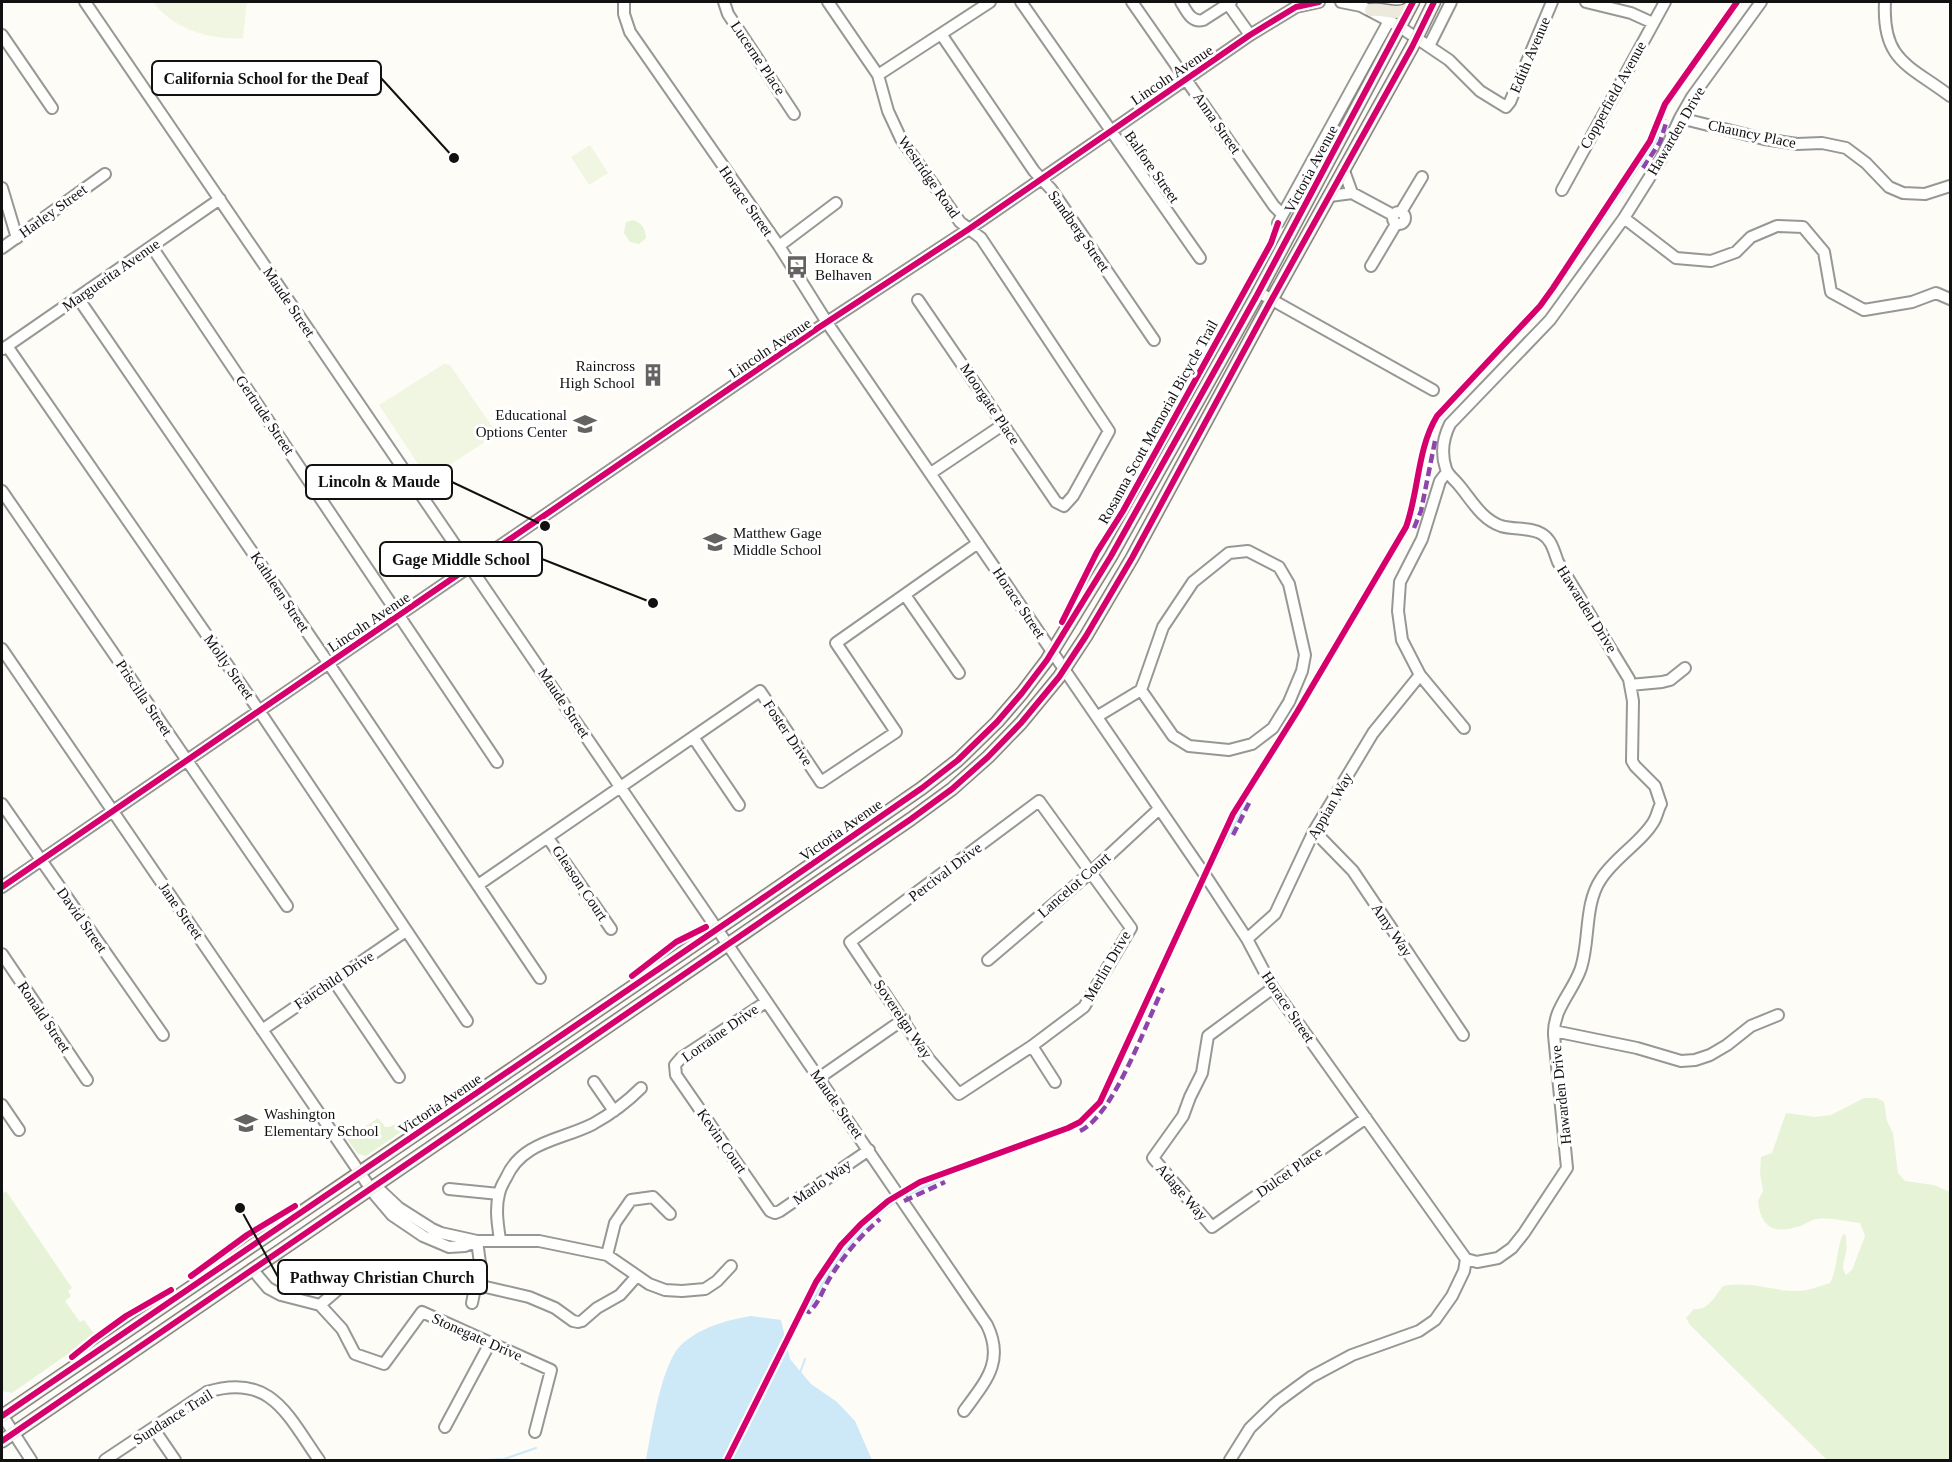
<svg xmlns="http://www.w3.org/2000/svg" width="1952" height="1462" viewBox="0 0 1952 1462" font-family="'Times New Roman',serif">
<rect width="100%" height="100%" fill="#fdfcf7"/>
<path fill="#e7f3d7" d="M633 220C641 222 646 229 646 238L639 244 630 242 624 233 626 222Z
M1864 1098H1877L1884 1102 1887 1121 1893 1133 1898 1173 1905 1181 1934 1185 1950 1192V1460H1827L1690 1325 1686 1318 1694 1309C1708 1311 1715 1296 1723 1286 1753 1281 1770 1291 1798 1291 1808 1291 1820 1286 1830 1283 1838 1268 1836 1250 1843 1234L1846 1236C1846 1241 1847 1247 1846 1252 1845 1261 1840 1266 1846 1275L1852 1270 1865 1236 1860 1223C1850 1222 1827 1217 1818 1219 1812 1219 1806 1224 1800 1226 1775 1234 1761 1229 1758 1201L1763 1191 1760 1174 1761 1157 1772 1153 1786 1113 1815 1117 1831 1115Z
M378 1118 385 1127H389L403 1121 408 1127 366 1156 358 1154 347 1139Z
M6 1191 72 1288 68 1291 71 1296 65 1301 80 1322 84 1320 95 1335 12 1393 2 1391V1194Z"/>
<path fill="#f0f6e1" d="M153 2H247L243 38C212 41 171 28 153 2Z
M590 145 608 173 589 185 571 157Z
M444 364 450 365 497 434 428 479 379 405Z"/>
<path fill="#cde8f7" d="M751 1316 781 1320 790 1359 811 1384 837 1402 855 1421 872 1460H646C651 1433 661 1366 680 1346 698 1328 727 1320 751 1316Z"/>
<g fill="none" stroke-linecap="round" stroke-linejoin="round">
<path stroke="#cde8f7" stroke-width="2" d="M1209 874 1250 794 1407 532C1423 498 1420 458 1435 425L1551 298 1656 141 1666 109 1675 93 1742 2
M903 1197 954 1173 1070 1131C1087 1122 1097 1112 1107 1096L1206 881
M809 1308C832 1264 857 1228 898 1200
M800 1373 805 1359
M485 1460 504 1459 536 1448"/>
<g stroke="#979795" stroke-width="14">
<path id="minor" d="M85 2 987 1325C1005 1362 985 1382 964 1411
M624 2V14L630 32 779 246 828 324 1209 881 1247 939 1273 988 1466 1259
M724 2 728 14 794 114
M828 2 878 75 888 111 901 139 960 222 981 238 1109 431 1073 496 1064 506 1056 502 918 300
M1021 2 1200 258
M1132 2 1274 206 1282 214
M1181 2C1186 10 1191 23 1203 20L1231 2
M1341 2 1361 6 1397 25 1449 60 1480 91 1506 107 1510 102 1552 2
M1586 2 1631 13 1653 23
M1885 2C1882 61 1909 65 1950 96
M1228 4 1250 35
M941 34 1034 171 1051 189 1154 340
M2 35 52 108
M1429 46 1451 2
M878 75 990 2
M1680 118 1764 139 1797 144 1822 143 1846 148 1866 163 1889 187 1903 193 1925 194 1950 186
M1344 171 1352 193
M2 188 17 238
M1562 190 1665 2
M1330 196 1352 193 1393 215
M1393 218a6 6 0 1 1 12 0a6 6 0 1 1-12 0Z
M1401 212 1422 177
M1624 218 1676 258 1711 261 1736 252 1751 237 1777 226 1803 227 1824 252 1831 292 1864 310 1912 302 1936 293 1950 299
M1278 223 1389 21
M779 246 836 203
M152 247 497 762
M2 248 105 174
M1371 266 1396 224
M1258 292 1433 390
M78 298 329 664 540 978
M7 346 260 712 467 1021
M3 349 220 199
M1447 472 1440 481 1422 539 1400 582 1398 611 1402 640 1420 675 1464 728
M931 473 1004 424
M2 491 287 906
M1248 551 1279 567 1289 584 1305 655 1302 671 1289 702 1273 728 1252 744 1229 750 1189 746 1173 736 1141 690 1163 627 1193 582 1229 553Z
M905 595 959 673
M2 649 375 1195 392 1215 423 1236 449 1247 465 1246 477 1241H539L607 1255 649 1284 665 1290 682 1291 705 1289 717 1281 731 1266
M1630 685 1662 682 1670 680 1685 668
M1098 716 1141 690
M693 737 739 805
M1039 801 1131 928 1084 1007 1032 1046 959 1094 928 1058 850 942Z
M2 804 163 1035
M1314 831 1353 871 1463 1035
M548 838 611 929
M478 885 760 691 821 782 896 732 836 643 978 543
M2 887 818 328 969 229 1250 35 1296 7 1319 2
M1247 939 1275 914 1314 831 1373 733 1420 675
M2 954 87 1080
M988 960 1091 872 1159 809
M334 981 399 1077
M1273 988 1208 1036 1202 1073 1190 1097 1183 1116 1153 1158 1212 1227 1366 1118
M766 1002 681 1058 675 1065 676 1075 770 1211 775 1213 780 1211 869 1150
M262 1030 406 931
M1554 1031 1637 1048 1681 1061 1695 1060 1710 1055 1727 1045 1751 1026 1778 1015
M1032 1046 1055 1082
M819 1078 904 1019
M594 1082 614 1111
M2 1105 19 1130
M371 1187 381 1191 399 1208 432 1229 441 1233 477 1241
M449 1189 499 1194
M500 1240C498 1226 495 1209 499 1194 500 1189 503 1183 506 1178 522 1141 562 1140 593 1124 611 1114 626 1103 641 1088
M607 1255 615 1223 631 1200 653 1197 670 1214
M1466 1259 1477 1262 1498 1258 1512 1248 1524 1233 1567 1168 1554 1035C1553 1008 1573 992 1581 968 1590 940 1584 904 1601 879 1615 857 1642 842 1654 821 1657 816 1658 809 1661 804L1655 786 1635 766 1632 761 1633 701 1629 679 1558 562C1554 552 1552 540 1542 534 1531 527 1514 530 1501 526 1481 519 1471 499 1458 484 1454 479 1448 475 1446 469 1441 454 1443 438 1450 424L1550 320 1624 218 1661 159 1680 118 1692 97 1761 2
M252 1269 268 1288 281 1295 320 1305 342 1329 355 1354 384 1364 422 1312 551 1370 535 1432
M477 1285 529 1297 555 1308 573 1321 578 1322 582 1321 597 1308 620 1295 636 1277
M472 1303 480 1263 477 1241
M320 1305 364 1267
M2 1415 31 1460
M445 1427 490 1343
M153 1428 175 1460
M105 1460 207 1392C271 1372 288 1416 319 1460
M1230 1460 1250 1428 1277 1402 1311 1377 1352 1355 1419 1331 1435 1320 1452 1296 1464 1271 1466 1259"/>
</g>
<g stroke="#858482" stroke-width="15">
<path id="major" d="M1371 10C1386 8 1396 17 1410 8
M2 1416 757 902 922 788 958 760 997 722 1022 693 1047 660 1111 556 1257 295 1413 2
M2 1441 911 819 952 789 988 757 1021 723 1059 677 1086 636 1132 558 1272 299 1412 47 1434 2"/>
</g>
<use href="#minor" stroke="#fffffe" stroke-width="10"/>
<use href="#major" stroke="#ede9dc" stroke-width="12"/>
<path stroke="#8e44ad" stroke-width="4.5" stroke-dasharray="9 4.5" stroke-linecap="butt" d="M1643 168 1660 142 1667 120
M1414 528 1421 511 1435 441
M1233 835 1249 803
M1080 1131C1114 1115 1146 1023 1163 988
M904 1201 945 1182
M802 1309 809 1312C820 1302 823 1288 831 1276 845 1254 861 1235 880 1219"/>
<g stroke="#fff" stroke-width="10">
<path id="cycleway" d="M1062 622 1097 552 1123 511 1271 243 1278 223
M2 887 818 328 969 229 1250 35 1296 7 1319 2
M632 976 676 942 706 927
M191 1276 247 1235 295 1206
M72 1357 93 1340 126 1316 171 1290
M2 1416 757 902 922 788 958 760 997 722 1022 693 1047 660 1111 556 1257 295 1413 2
M2 1441 911 819 952 789 988 757 1021 723 1059 677 1086 636 1132 558 1272 299 1412 47 1434 2
M727 1460 816 1282 841 1245 861 1224 888 1201 920 1182 1068 1128 1080 1122 1100 1102 1233 814 1297 712 1406 527C1419 491 1417 449 1437 416L1540 306 1553 288 1650 141 1665 104 1737 2"/>
</g>
<use href="#cycleway" stroke="#d6006c" stroke-width="6"/>
</g>
<defs>
<g id="bus-bare" transform="scale(1.8)"><path d="M-5-6H5V4H4V6H2V4H-2V6H-4V4H-5ZM-3.5-4V0h7V-4ZM-3.5 1.2v1.5H-2V1.2ZM2 1.2v1.5H3.5V1.2Z" fill="#646362" stroke="#fff" stroke-width="2.5" paint-order="stroke"/></g>
<g id="building-bare" transform="scale(1.8)"><path d="M-4-6H4V6H1V3H-1V6H-4ZM-2.5-4.3h1.7v1.8h-1.7ZM.8-4.3h1.7v1.8H.8ZM-2.5-1h1.7V.8h-1.7ZM.8-1h1.7V.8H.8Z" fill="#646362" stroke="#fff" stroke-width="2.5" paint-order="stroke"/></g>
<g id="school-bare" transform="scale(1.8)"><path d="M0-5L7-2L0 1L-7-2ZM-4 1L0 2.5L4 1V4Q0 6-4 4Z" fill="#646362" stroke="#fff" stroke-width="2.5" paint-order="stroke"/></g>
</defs>
<g fill-rule="evenodd">
<use href="#bus-bare" x="797" y="267"/>
<use href="#building-bare" x="653" y="375"/>
<use href="#school-bare" x="585" y="424"/>
<use href="#school-bare" x="715" y="542"/>
<use href="#school-bare" x="246" y="1123"/>
</g>
<g text-anchor="middle" dominant-baseline="central" stroke-width="6" stroke-linejoin="round" paint-order="stroke">
<g font-size="15" fill="#111" stroke="#fff">
<text transform="translate(1530 55) rotate(-67)">Edith Avenue</text>
<text transform="translate(758 58) rotate(56)">Lucerne Place</text>
<text transform="translate(1172 75) rotate(-34)">Lincoln Avenue</text>
<text transform="translate(1613 95) rotate(-61)">Copperfield Avenue</text>
<text transform="translate(1217 123) rotate(55)">Anna Street</text>
<text transform="translate(1676 131) rotate(-60)">Hawarden Drive</text>
<text transform="translate(1752 134) rotate(12)">Chauncy Place</text>
<text transform="translate(1152 167) rotate(55)">Balfore Street</text>
<text transform="translate(1311 169) rotate(-62)">Victoria Avenue</text>
<text transform="translate(929 177) rotate(55)">Westridge Road</text>
<text transform="translate(746 201) rotate(55)">Horace Street</text>
<text transform="translate(53 211) rotate(-36)">Harley Street</text>
<text transform="translate(1079 231) rotate(55)">Sandberg Street</text>
<text transform="translate(111 275) rotate(-35)">Marguerita Avenue</text>
<text transform="translate(289 302) rotate(56)">Maude Street</text>
<text transform="translate(770 348) rotate(-34)">Lincoln Avenue</text>
<text transform="translate(990 404) rotate(56)">Moorgate Place</text>
<text transform="translate(265 415) rotate(56)">Gertrude Street</text>
<text transform="translate(1158 422) rotate(-61)">Rosanna Scott Memorial Bicycle Trail</text>
<text transform="translate(280 592) rotate(56)">Kathleen Street</text>
<text transform="translate(1019 603) rotate(56)">Horace Street</text>
<text transform="translate(1587 609) rotate(58)">Hawarden Drive</text>
<text transform="translate(369 622) rotate(-34)">Lincoln Avenue</text>
<text transform="translate(229 667) rotate(55)">Molly Street</text>
<text transform="translate(144 698) rotate(56)">Priscilla Street</text>
<text transform="translate(564 703) rotate(56)">Maude Street</text>
<text transform="translate(788 733) rotate(56)">Foster Drive</text>
<text transform="translate(1330 806) rotate(-60)">Appian Way</text>
<text transform="translate(841 830) rotate(-35)">Victoria Avenue</text>
<text transform="translate(945 872) rotate(-37)">Percival Drive</text>
<text transform="translate(580 883) rotate(56)">Gleason Court</text>
<text transform="translate(1074 885) rotate(-41)">Lancelot Court</text>
<text transform="translate(181 911) rotate(55)">Jane Street</text>
<text transform="translate(82 920) rotate(55)">David Street</text>
<text transform="translate(1392 930) rotate(56)">Amy Way</text>
<text transform="translate(1107 966) rotate(-60)">Merlin Drive</text>
<text transform="translate(334 980) rotate(-34)">Fairchild Drive</text>
<text transform="translate(1288 1007) rotate(56)">Horace Street</text>
<text transform="translate(44 1017) rotate(56)">Ronald Street</text>
<text transform="translate(903 1019) rotate(56)">Sovereign Way</text>
<text transform="translate(720 1033) rotate(-35)">Lorraine Drive</text>
<text transform="translate(1561 1095) rotate(-96)">Hawarden Drive</text>
<text transform="translate(440 1104) rotate(-34)">Victoria Avenue</text>
<text transform="translate(837 1104) rotate(55)">Maude Street</text>
<text transform="translate(722 1141) rotate(55)">Kevin Court</text>
<text transform="translate(1289 1172) rotate(-35)">Dulcet Place</text>
<text transform="translate(822 1182) rotate(-35)">Marlo Way</text>
<text transform="translate(1182 1192) rotate(49)">Adage Way</text>
<text transform="translate(477 1337) rotate(24)">Stonegate Drive</text>
<text transform="translate(173 1417) rotate(-32)">Sundance Trail</text>
</g>
<g font-size="15" fill="#111" stroke="#fff" text-anchor="start">
<text x="815" y="258">Horace &amp;<tspan x="815" dy="17">Belhaven</tspan></text>
<text x="635" y="366" text-anchor="end">Raincross<tspan x="635" dy="17">High School</tspan></text>
<text x="567" y="415" text-anchor="end">Educational<tspan x="567" dy="17">Options Center</tspan></text>
<text x="733" y="533">Matthew Gage<tspan x="733" dy="17">Middle School</tspan></text>
<text x="264" y="1114">Washington<tspan x="264" dy="17">Elementary School</tspan></text>
</g>
</g>
<path fill="none" stroke="#111" stroke-width="2" d="M454 158L381 78M545 526L452 482M653 603L542 559M240 1208L278 1277"/>
<g fill="#111" stroke="#fff" stroke-width="2">
<circle cx="454" cy="158" r="6"/>
<circle cx="545" cy="526" r="6"/>
<circle cx="653" cy="603" r="6"/>
<circle cx="240" cy="1208" r="6"/>
</g>
<g fill="#fff" stroke="#111" stroke-width="2">
<rect x="152" y="61" width="229" height="34" rx="6"/>
<rect x="306" y="465" width="146" height="34" rx="6"/>
<rect x="380" y="542" width="162" height="34" rx="6"/>
<rect x="278" y="1260" width="209" height="34" rx="6"/>
</g>
<g font-size="16" text-anchor="middle" font-weight="bold" fill="#111">
<text x="266" y="84">California School for the Deaf</text>
<text x="379" y="487">Lincoln &amp; Maude</text>
<text x="461" y="565">Gage Middle School</text>
<text x="382" y="1283">Pathway Christian Church</text>
</g>
<rect width="1952" height="1462" fill="none" stroke="#111111" stroke-width="6"/>
</svg>
